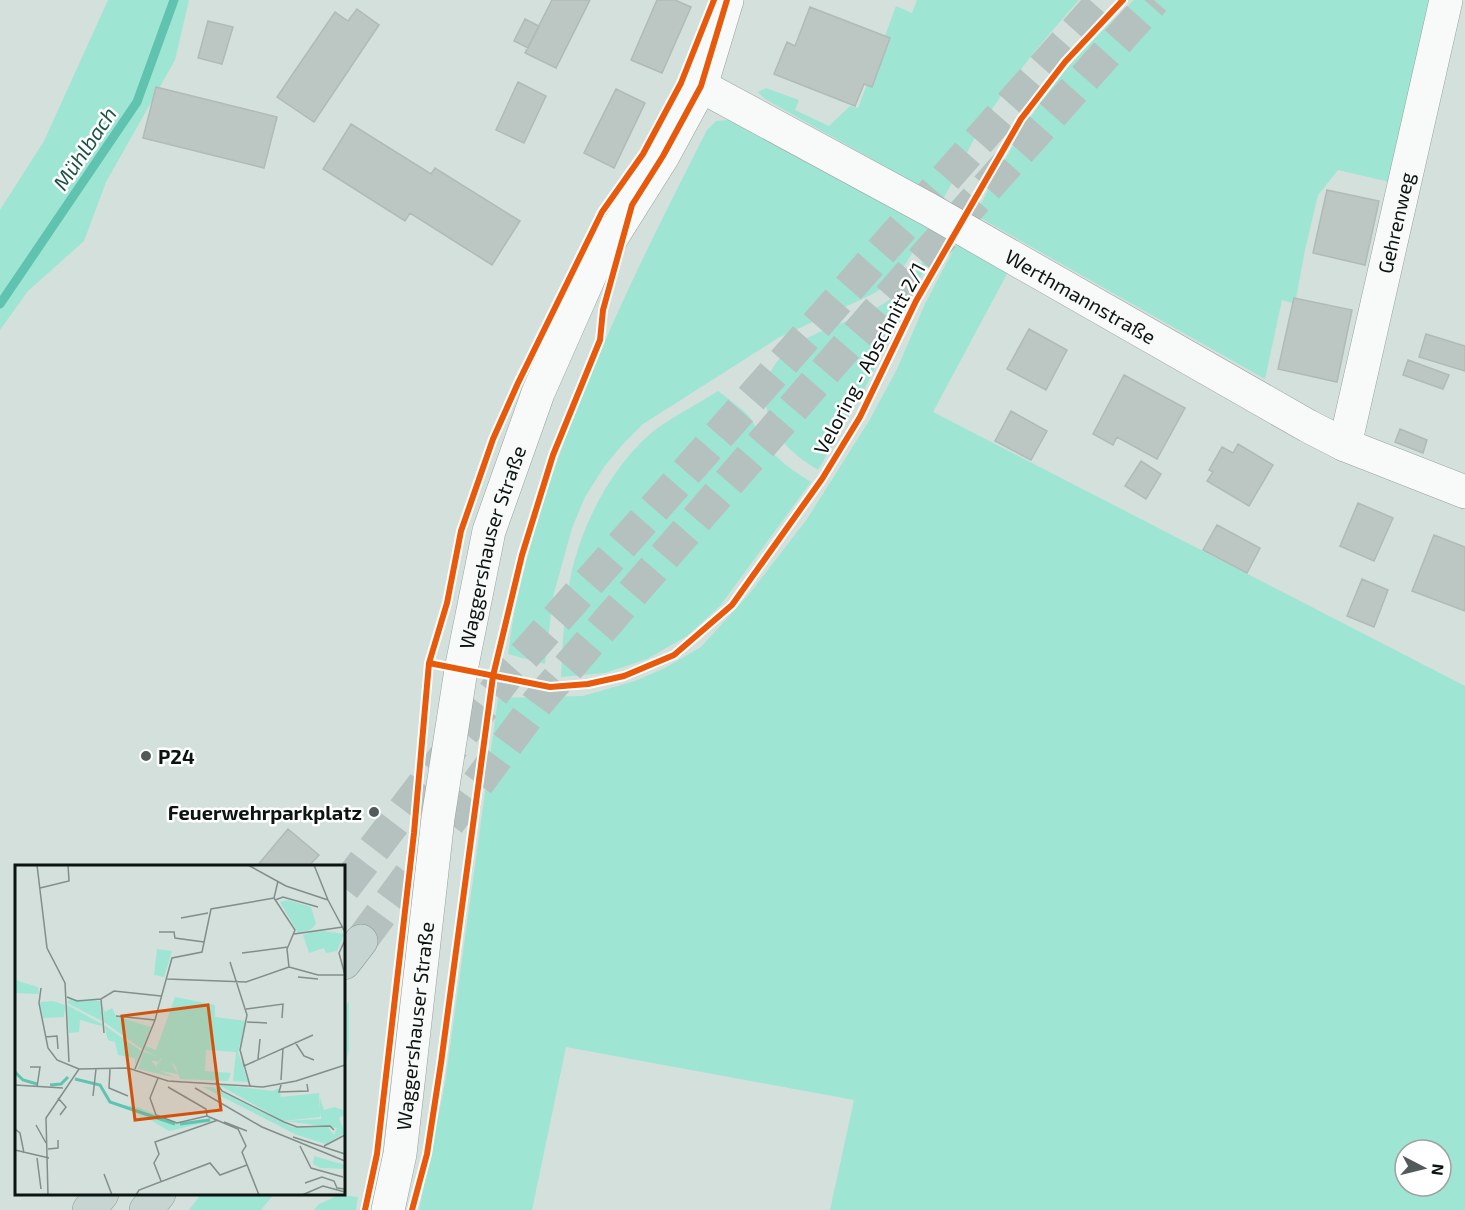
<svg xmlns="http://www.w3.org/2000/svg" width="1465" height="1210" viewBox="0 0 1465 1210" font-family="'Exo 2',sans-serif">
<rect width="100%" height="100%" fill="#d3e0dc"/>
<path fill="#9fe5d4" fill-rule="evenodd" d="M108 0H189L175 60 106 182 84 241 28 291 0 330V210L44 141Z
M917 0H1079C1046 37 1014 75 987 117 970 143 959 172 943 199L765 99 758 92 766 88 799 100 795 110 829 126 850 106 858 108 896 6 912 13Z
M1134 0H1441L1398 184 1338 170 1318 195 1305 250 1295 304 1282 300 1265 379 975 215C996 175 1017 136 1043 99 1069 63 1101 31 1134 0Z
M729 120 746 127 928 228 906 263 890 283 873 294 778 338 643 424 622 445 604 467 585 497 572 528 553 597 545 664 508 654C511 635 513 615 518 596 555 432 631 279 707 130L716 121Z
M941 232 945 235 920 278 862 394 818 470C791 453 768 434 766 401 762 332 851 330 892 298 913 281 927 255 941 232Z
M957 243 1008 272 933 412 1465 686V1210H830L854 1100 566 1047 532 1210H419L445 1083 498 698 583 696 635 681 665 668 701 647 750 593 807 519 869 421 897 369 925 304ZM1405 1150H1441V1186H1405Z
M718 391C728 399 739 406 748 415 754 422 757 431 762 439 774 458 792 470 811 482L720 606 687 636 647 659 605 673 561 677C562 648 564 619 568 591 576 536 607 472 649 435 666 420 698 404 718 391Z
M349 1001V1050L344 1069V1008Z
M201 1194H274L261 1210H189Z
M339 1195 358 1197 356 1210H314L319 1204Z"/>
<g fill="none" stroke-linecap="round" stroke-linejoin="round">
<path stroke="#60c3b0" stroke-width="9" d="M0 304 137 102 174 0"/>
</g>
<path fill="#bcc7c4" stroke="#b0bab7" stroke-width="1.5" d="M552 0H590L556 68 525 53Z
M657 0H675L691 7 662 73 631 60Z
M810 7 890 38 872 87 864 84 855 106 774 74 787 42 795 46Z
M357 9 379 25 314 122 277 97 335 12 348 21Z
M525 19 539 26 528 48 514 41Z
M208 21 233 27 222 64 198 58Z
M518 82 546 96 524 143 496 130Z
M156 87 277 117 264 168 143 138Z
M616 89 645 103 614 168 584 153Z
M351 124 431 174 435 168 520 221 492 265 410 213 405 221 323 169Z
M1327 190 1379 201 1365 265 1313 253Z
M1294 298 1352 310 1337 382 1278 369Z
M1029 329 1067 350 1046 390 1007 369Z
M1426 334 1465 346V371L1419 357Z
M1408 360 1449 375 1443 389 1403 375Z
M1124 375 1185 408 1157 459 1117 437 1113 445 1093 434Z
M1011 411 1047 431 1031 460 995 441Z
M1400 429 1427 440 1423 453 1395 442Z
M1238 444 1273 465 1249 506 1207 481 1213 472 1209 470 1222 447 1233 453Z
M1141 461 1161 474 1146 499 1125 486Z
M1358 503 1393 518 1374 561 1340 546Z
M1217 525 1260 548 1247 573 1203 550Z
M1434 535 1465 547V611L1412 591Z
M1362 579 1388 590 1374 627 1347 616Z
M288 829 319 855 309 866H257Z"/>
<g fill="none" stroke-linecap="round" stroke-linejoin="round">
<path stroke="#b5c1be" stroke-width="33" stroke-dasharray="33 16" stroke-linecap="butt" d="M344 888 509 673 1103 0
M361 941 538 702 906 278 1154 0"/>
<g stroke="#98a19e" stroke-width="34">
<g id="minor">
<path id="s1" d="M701 86 928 209 1308 426 1345 445 1465 492"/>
<path id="s2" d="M1345 445 1446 0"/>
<path id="s3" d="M388 1210 400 1154 438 818 461 670 489 531 538 393 595 264 663 156 701 86 727 0"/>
</g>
</g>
<g stroke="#889c97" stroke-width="34">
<path id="highway" d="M344 963 361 941
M89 1210 102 1194
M146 1210 159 1194"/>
</g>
<use href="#minor" stroke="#f8fafa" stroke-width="33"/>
<use href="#highway" stroke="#c7d5d2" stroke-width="33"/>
<g stroke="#fff" stroke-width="10">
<path id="cycleway" d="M429 663 550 687 588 684 624 676 674 655 732 605 822 479 860 417 916 301 1021 119 1065 62 1123 0
M365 1210 377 1154 414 833 429 663 447 603 461 531 493 439 518 383 602 212 643 154 681 83 714 0
M412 1210 427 1154 441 1063 493 676 522 555 553 455 600 340 603 310 632 205 663 156 701 86 727 0"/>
</g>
<use href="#cycleway" stroke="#e8590c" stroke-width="6"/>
</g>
<g fill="#525b59" stroke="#fff" stroke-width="2">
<circle cx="146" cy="756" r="6"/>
<circle cx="374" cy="812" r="6"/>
</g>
<g text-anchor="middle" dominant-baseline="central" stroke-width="5" stroke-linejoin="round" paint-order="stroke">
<g font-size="20" fill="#0c1412" stroke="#fff">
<text stroke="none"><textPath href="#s2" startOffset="228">Gehrenweg</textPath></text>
<text stroke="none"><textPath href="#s1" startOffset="434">Werthmannstraße</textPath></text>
<text transform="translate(869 358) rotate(-62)">Veloring - Abschnitt 2/1</text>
<text stroke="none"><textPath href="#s3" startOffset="672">Waggershauser Straße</textPath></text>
<text stroke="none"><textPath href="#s3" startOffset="186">Waggershauser Straße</textPath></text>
</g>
<g font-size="20" font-weight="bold" fill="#0c1412" stroke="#fff" text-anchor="start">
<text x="158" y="756">P24</text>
<text x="362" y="812" text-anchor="end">Feuerwehrparkplatz</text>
</g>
<g font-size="21" font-style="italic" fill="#1e5348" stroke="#fff">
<text transform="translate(84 148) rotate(-56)">Mühlbach</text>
</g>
</g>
<g transform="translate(15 865)">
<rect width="330" height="330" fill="#d3e0dc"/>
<path d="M273 35 296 42 301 59 295 65 283 68 265 37ZM302 65 329 69 322 86 311 88 309 83 294 88 288 70ZM142 84 157 86 149 112 139 110ZM0 115 23 122 24 129 0 128ZM160 132 200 140V152L231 156 223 187 233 217 218 216 221 187 191 185 190 206 216 208 213 216 165 214 160 200 129 185 130 181 141 185ZM55 134 85 136 87 156 52 138ZM38 136 50 140 49 152 28 153 25 137ZM52 140 87 159 86 161 65 155 64 167 54 168ZM88 141 90 147 97 143 101 151 136 162 127 184 89 157ZM89 160 126 186 120 200V193L103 190 100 177 93 175ZM128 186 146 193 143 197 136 195 144 206 141 201 147 193 157 199 163 209 145 206 162 213 123 204 128 187 132 189ZM202 219 258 226 264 223 266 232 304 228 305 246V233L309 245 320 242 330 246V256L328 250 324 253 330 268 311 279 282 270 188 222H197L277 262H313L319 270 322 263 270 256 306 254V248L305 252 268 256ZM97 239 123 242 160 258 195 253 197 256 154 266 129 251ZM299 291 330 300V304L305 303 298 299Z" fill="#9fe5d4"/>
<path fill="none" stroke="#60c3b0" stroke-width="3" d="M0 207 8 215 22 219M60 214 85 220 95 237 160 259M35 220 46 219 53 212M165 259 195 255"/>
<path fill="none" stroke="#838e8b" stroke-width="1.5" d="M22 0 32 83 50 118 54 197M233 0 271 21 313 35M299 0 313 35M263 16 259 33 280 65 272 84 274 102M25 23 54 16 53 0M260 35 268 32 303 42M313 35 330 67M166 53 193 48M144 67H159L160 73 189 77M279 69 328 62M330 75 324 88 330 110M227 88 273 82M215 97 232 150 225 185 235 221M274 102 303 110H330M283 112 303 114M152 114 231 117 274 102M26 123 24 138 33 183 42 195 64 204M52 132 62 136 86 134 99 126 146 131M86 134 89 168M231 144 268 139 267 153M101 151 140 155M232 157 252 158M30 172 42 171 43 184M280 177 289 191 299 195M226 188 229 201 298 170M243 194 245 174M15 202H25L22 222M95 204 94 223 113 231M120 204 140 155 157 93 187 87 196 44 259 33M143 213 135 233 141 250 162 258 192 251 191 244 153 222M266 215 268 183M201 217 207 226 269 257 282 262 315 261 319 265M0 220 48 223M266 220 264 227 293 226 292 219M180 223 247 262 330 296M78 231 81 204M43 233 51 242 45 250M192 251 223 264 231 281 227 287 244 330M209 257 232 266M21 260 31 278M0 264 5 268 9 288M278 272 330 289M285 281 296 303 328 312M309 281 330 270M33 284 43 283V275M0 285 34 293M22 293 26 324M89 309 97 330M146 316 139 298 144 289 140 277 203 255M290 318 307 312 319 316 322 323 330 324M33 330 31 253 64 204 113 203 153 216 248 222 281 216 330 200M121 330 124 325 195 298 205 310 232 300M287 330 308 321 330 327"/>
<path fill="#d2520d" fill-opacity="0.15" stroke="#d2520d" stroke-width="3" d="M193 140 206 245 120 255 107 151Z"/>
<rect width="330" height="330" fill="none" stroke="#0c1412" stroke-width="3"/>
</g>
<g transform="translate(1423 1168) rotate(97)"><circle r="28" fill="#ffffff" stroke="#9ea1a0" stroke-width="1.5"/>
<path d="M0-4.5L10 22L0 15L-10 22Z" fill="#525b59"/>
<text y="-9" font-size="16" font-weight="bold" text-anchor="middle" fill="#0c1412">N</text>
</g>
</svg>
